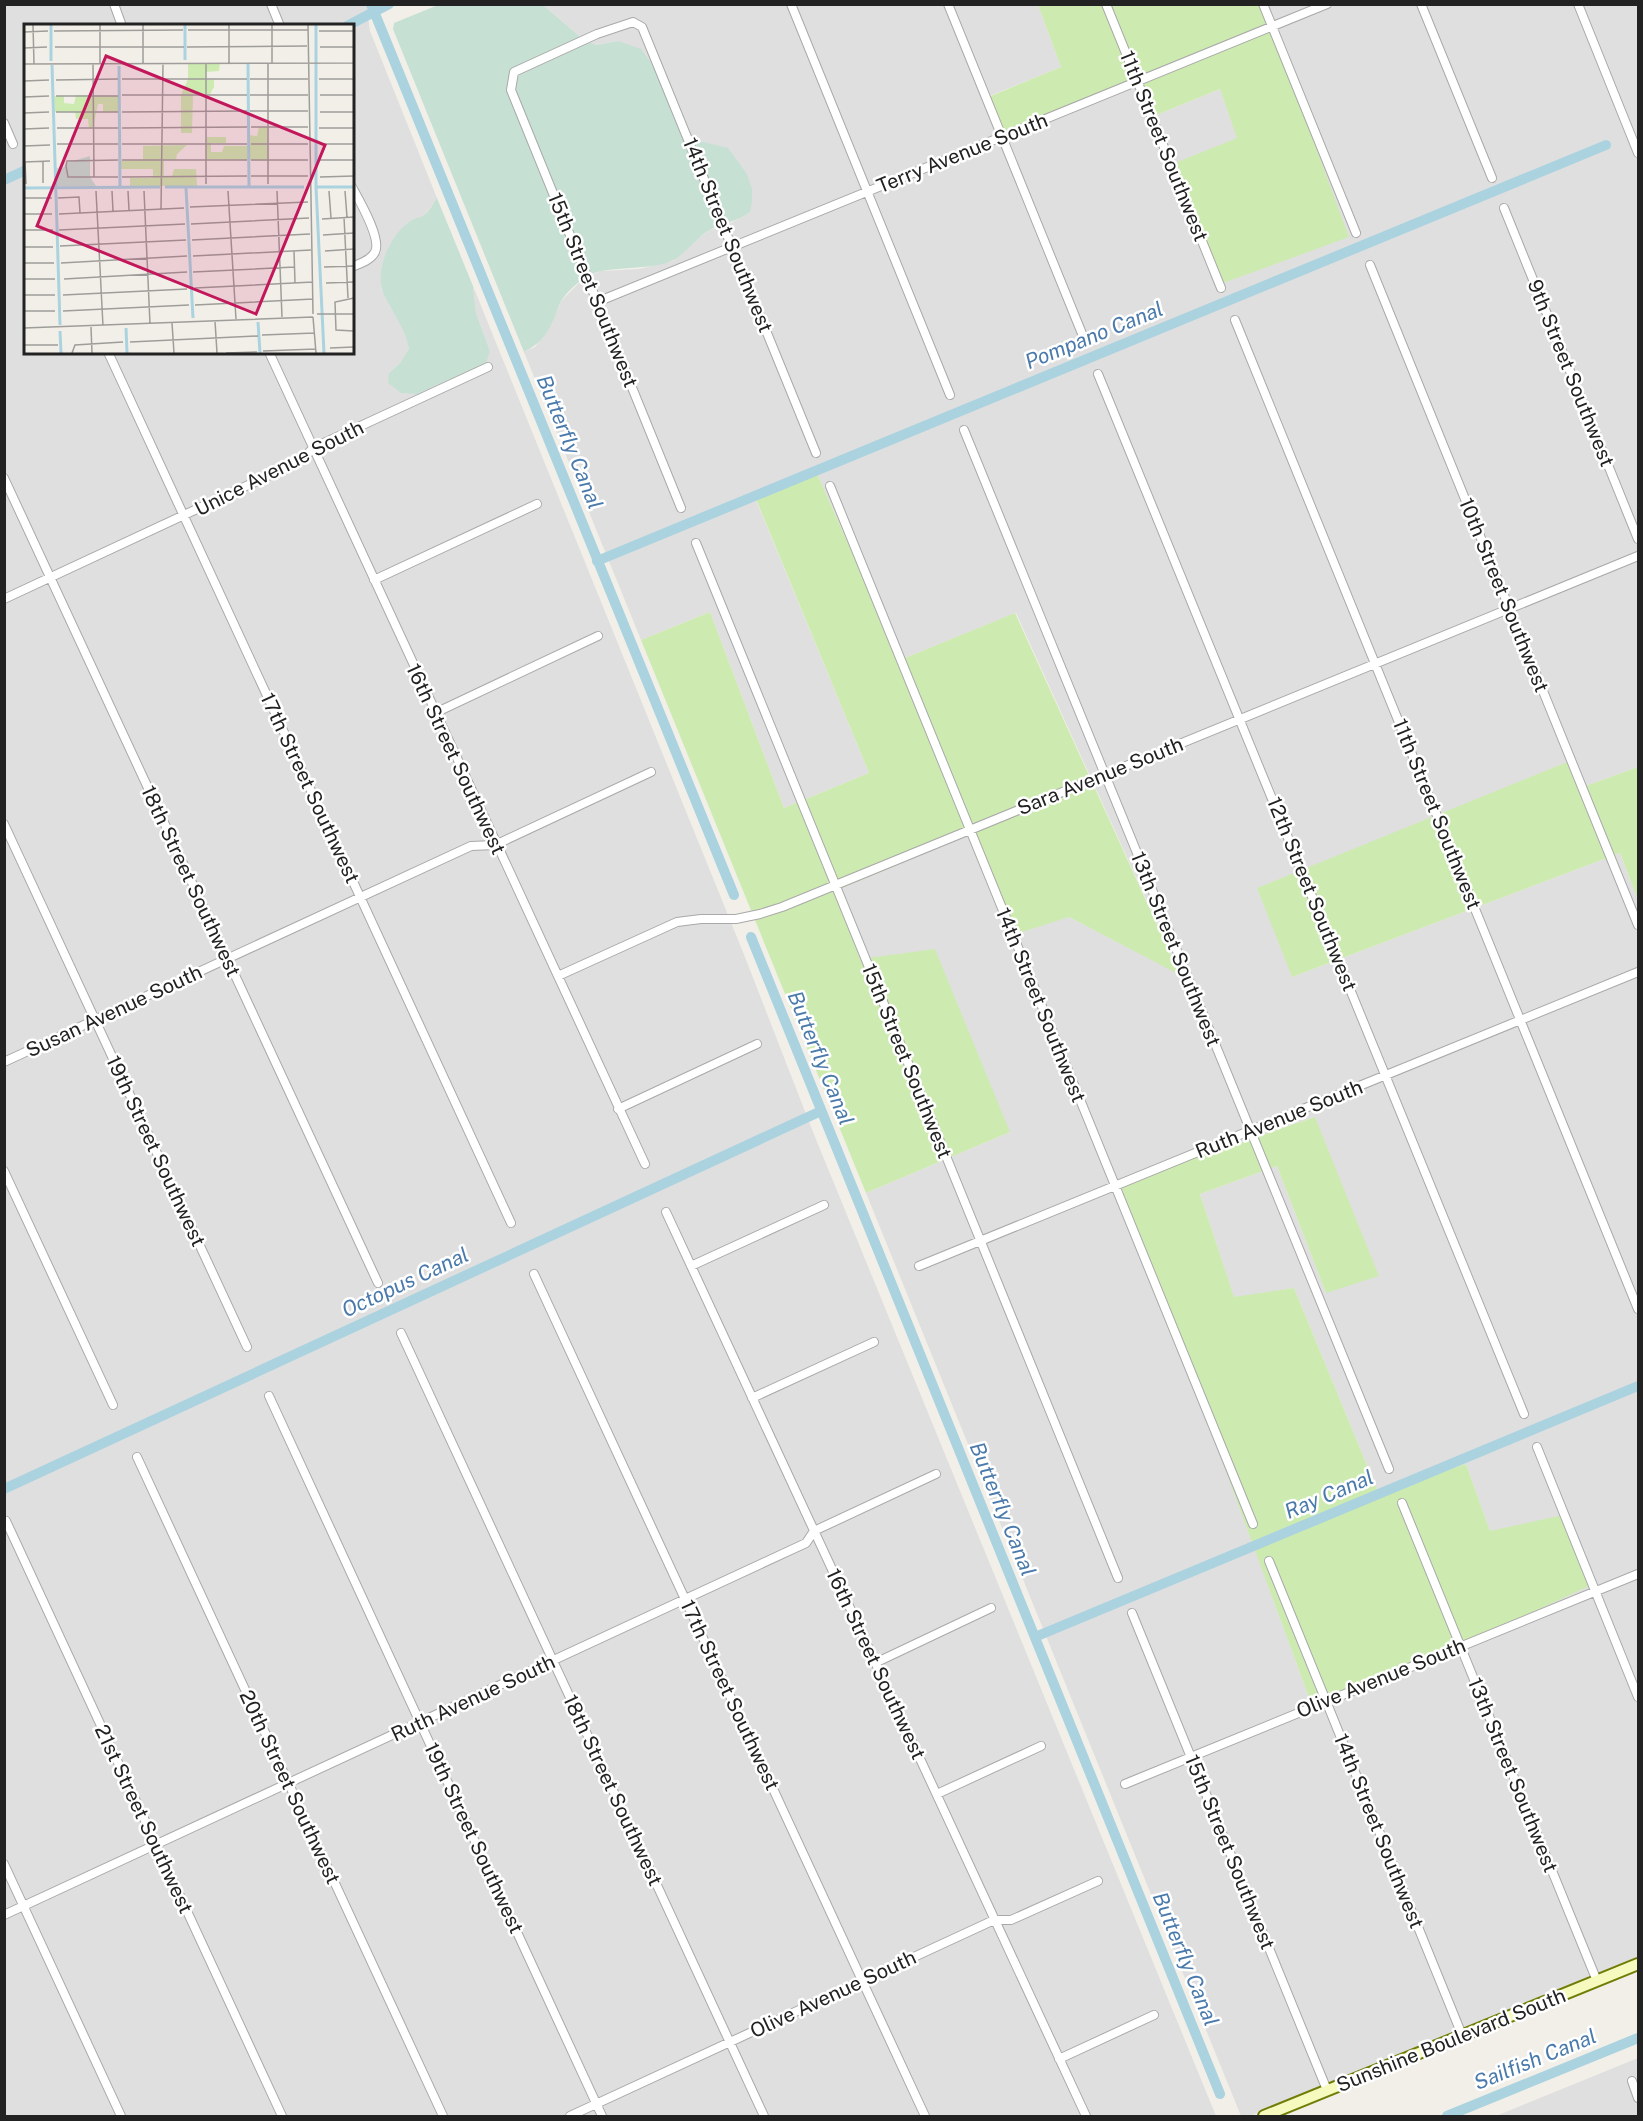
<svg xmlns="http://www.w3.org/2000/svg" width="1643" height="2121" viewBox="0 0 1643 2121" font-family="'Public Sans',sans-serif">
<rect width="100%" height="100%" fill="#f2efe9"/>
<path fill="#e0dfdf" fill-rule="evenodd" d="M5 5H382L368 16 370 31 437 198 424 216 381 288 390 307 407 334 409 350 400 363 389 373 432 388 448 380 490 351 476 313 473 286 743 952 813 1132 1216 2116H5ZM26 26H352V352H26Z
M543 5H1038L1061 67 987 97 1139 81 1154 116 1220 89 1238 138 1216 286 1263 5H1638V767L1583 787 1292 977 1620 853 1638 900V1958L1250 2116H1241L866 1193 1010 1132 860 959 834 891 975 833 1069 917 1180 974 1016 613 900 660 814 467 753 493 869 773 784 808 710 612 641 640 524 352 535 347 552 323 561 301 585 277 601 271 639 269 673 261 693 242 710 230 731 223 750 212 728 149 700 141 683 127 618 41 597 45 585 41ZM1315 1117 1326 1293 1277 1166 1200 1194 1234 1298 1294 1288 1378 1492 1466 1464 1490 1531 1314 1711 1121 1182Z
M1638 2058V2116H1496Z"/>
<path fill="#cdebb0" d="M1038 5H1263L1349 237 1215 286 1170 165 1237 138 1220 89 1154 116 1140 81 999 138 986 98 1061 67Z
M814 467 900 660 1015 613 1180 975 1069 917 1016 934 975 833 835 891 860 959 935 949 1010 1132 866 1193 641 640 710 612 784 808 869 773 753 492Z
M1572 760 1583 787 1638 767V900L1620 853 1292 977 1257 888Z
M1315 1117 1379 1276 1326 1293 1277 1166 1200 1194 1234 1297 1294 1288 1378 1492 1466 1464 1490 1531 1568 1514 1596 1583 1314 1711 1120 1183Z"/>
<path fill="#c6e0d4" d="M438 5H543L585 41 597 45 618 41 641 49 658 72 683 127 700 141 728 148 747 174 752 189V201L750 212C737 222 722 223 708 231 695 239 682 258 669 262 646 271 600 265 584 278 576 284 566 293 561 301 557 308 556 316 552 323 546 336 538 345 524 352L393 29 394 23Z
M437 198 473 286 476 313 490 351 486 363 474 372 448 380 417 394 401 393 388 383 389 373 400 363 409 349C406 329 393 314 384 295 373 271 391 231 414 219 417 217 421 218 423 216 429 212 433 203 437 198Z"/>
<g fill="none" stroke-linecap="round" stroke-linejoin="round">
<path stroke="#aad3df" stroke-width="10" d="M371 4 734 895
M347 26 389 4
M4 180 26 170
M597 561 1606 145
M751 937 1220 2094
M4 1489 821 1111
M1035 1637 1638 1386
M1447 2116 1638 2038"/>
<g stroke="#a9a9a9" stroke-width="10">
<path id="street" d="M114 4 122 26
M271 4 280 26
M791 4 950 395
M948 4 1085 341
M1106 4 1221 288
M1263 4 1356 233
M1421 4 1492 178
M1578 4 1638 153
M4 123 13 144
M352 187C359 200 382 239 375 252 371 260 361 263 352 267
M1504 208 1638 539
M1370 265 1638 925
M597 302 1327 4
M1235 320 1638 1309
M108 352 511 1223
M269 352 645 1164
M1098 374 1524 1414
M964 430 1389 1469
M4 478 378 1283
M830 486 1253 1524
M681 508 511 90 514 72 597 34 633 22 642 27 816 453
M696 543 1118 1578
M374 580 537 504
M4 599 302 460 313 448 488 367
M435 713 598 636
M4 824 247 1347
M558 976 677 922 701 919H736L760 914 782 907 1638 556
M4 1062 471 846 495 845 651 772
M618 1109 757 1044
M4 1171 113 1405
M666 1212 1086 2116
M691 1266 824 1205
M919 1266 1638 972
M534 1274 925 2116
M401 1333 764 2116
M269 1396 602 2116
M752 1398 874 1342
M1537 1447 1638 1697
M137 1457 443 2116
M1402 1503 1597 1981
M6 1521 282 2116
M1269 1561 1462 2035
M1132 1613 1327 2090
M875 1663 991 1608
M1125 1784 1638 1574
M937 1794 1041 1746
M4 1864 121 2116
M4 1915 806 1543 814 1531 936 1474
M1059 2059 1154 2015
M1632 2081 1638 2098
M570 2116 994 1920H1011L1098 1881"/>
</g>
<g stroke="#707d05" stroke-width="14">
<path id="secondary" d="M1264 2116 1638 1964"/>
</g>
<use href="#street" stroke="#fff" stroke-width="8"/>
<use href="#secondary" stroke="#f7fabf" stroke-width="10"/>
</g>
<g text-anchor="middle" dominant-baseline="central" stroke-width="5" stroke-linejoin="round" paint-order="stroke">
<g font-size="20" fill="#222" stroke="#fff">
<text transform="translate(1164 146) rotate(68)">11th Street Southwest</text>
<text transform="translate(962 153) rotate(-22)">Terry Avenue South</text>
<text transform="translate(728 235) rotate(68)">14th Street Southwest</text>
<text transform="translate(593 290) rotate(68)">15th Street Southwest</text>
<text transform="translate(1571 373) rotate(68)">9th Street Southwest</text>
<text transform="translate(279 468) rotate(-27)">Unice Avenue South</text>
<text transform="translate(1504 595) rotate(68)">10th Street Southwest</text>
<text transform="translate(456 759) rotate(65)">16th Street Southwest</text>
<text transform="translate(1100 776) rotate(-22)">Sara Avenue South</text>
<text transform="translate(310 788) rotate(65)">17th Street Southwest</text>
<text transform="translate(1437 814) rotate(68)">11th Street Southwest</text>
<text transform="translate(191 881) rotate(65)">18th Street Southwest</text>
<text transform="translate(1312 894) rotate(68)">12th Street Southwest</text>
<text transform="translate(1176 949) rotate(68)">13th Street Southwest</text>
<text transform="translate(1041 1005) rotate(68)">14th Street Southwest</text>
<text transform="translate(114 1011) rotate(-25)">Susan Avenue South</text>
<text transform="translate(907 1061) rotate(68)">15th Street Southwest</text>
<text transform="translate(1279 1119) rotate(-22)">Ruth Avenue South</text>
<text transform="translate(156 1151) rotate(65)">19th Street Southwest</text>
<text transform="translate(876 1664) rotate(65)">16th Street Southwest</text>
<text transform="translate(1381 1678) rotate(-22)">Olive Avenue South</text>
<text transform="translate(730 1695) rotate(65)">17th Street Southwest</text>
<text transform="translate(473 1698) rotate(-25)">Ruth Avenue South</text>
<text transform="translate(1513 1775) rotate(68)">13th Street Southwest</text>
<text transform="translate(290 1787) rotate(65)">20th Street Southwest</text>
<text transform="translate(613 1790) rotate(65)">18th Street Southwest</text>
<text transform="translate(144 1819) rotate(65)">21st Street Southwest</text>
<text transform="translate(1379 1831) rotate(68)">14th Street Southwest</text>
<text transform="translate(474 1838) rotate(65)">19th Street Southwest</text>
<text transform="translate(1230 1852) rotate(68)">15th Street Southwest</text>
<text transform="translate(833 1994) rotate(-25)">Olive Avenue South</text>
<text transform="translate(1451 2040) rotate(-22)">Sunshine Boulevard South</text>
</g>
<g font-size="21" font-style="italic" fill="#4a7aab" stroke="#fff">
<text transform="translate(1094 335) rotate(-22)">Pompano Canal</text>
<text transform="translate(570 442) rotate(68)">Butterfly Canal</text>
<text transform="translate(821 1058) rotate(68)">Butterfly Canal</text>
<text transform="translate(405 1282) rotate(-25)">Octopus Canal</text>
<text transform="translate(1329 1494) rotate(-23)">Ray Canal</text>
<text transform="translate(1003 1509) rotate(68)">Butterfly Canal</text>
<text transform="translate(1186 1959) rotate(68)">Butterfly Canal</text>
<text transform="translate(1535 2059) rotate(-22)">Sailfish Canal</text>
</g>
</g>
<g transform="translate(24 24)">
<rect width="330" height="330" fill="#f2efe9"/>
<path d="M164 39H196L195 47 182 48V55L190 56V63L186 70H169L168 109H157V71L164 55ZM52 71 94 72V88H79V80H74L69 104H65L64 95H52L51 88H31L30 72H40V79L50 80ZM235 103H243L245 137 182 135 183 113H202V119H187V128H198L200 122H224L225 111 233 112ZM163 121 153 130 152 136H140V152L148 153 150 145H172L173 162H106V154H129V145H96V137L119 136V122Z" fill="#cdebb0"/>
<path d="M66 132V153L72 162H32V143L37 146 45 138Z" fill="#c6e0d4"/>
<path fill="none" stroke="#aad3df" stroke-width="3" d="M27 1V37M292 1V163L300 329M161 36V1M224 40 225 163M28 41 36 301M95 42 96 163M141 163H280M292 163H330M0 164 136 163M162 164 169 294M234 298 236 329M102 304 103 329M36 307 37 329"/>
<path fill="none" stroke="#9f9d99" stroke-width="1.5" d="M9 1 10 40M76 1V39M119 1V39M205 1V39M248 1V39M284 1 289 290M330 1V39M164 6H284M30 7 159 6M295 7H330M0 8 24 7M31 23H160M163 23 283 22M296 23H330M0 24 23 23M69 39 70 153M182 39V160M244 39V160M0 40 330 39M98 55H223M226 55H284M295 55H330M32 56 94 55M0 57 25 56M98 71H223M226 71H284M296 71H330M32 72H94M0 73 25 72M226 87H284M32 88H94M98 88 223 87M296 88H330M0 89 25 88M227 103H284M33 104H94M98 104 223 103M295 104H330M0 105 25 104M33 120H94M98 120H223M227 120H284M296 120H330M0 122 26 121M94 136 43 137 42 142 44 153H94M98 136H223M227 136H284M296 136H330M19 137V159M0 138 26 137M1 138 2 160M227 152H284M98 153 223 152M296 153 330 152M72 167 79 302M88 167 89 187M104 167 105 186M120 167 126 300M204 167 212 295M253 167 258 293M305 167 307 194M321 167 323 193M0 174H28M34 174 55 173 56 189M166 183 284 178M137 185 139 39M0 190H28M35 190 160 184M320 193 324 274M298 195 330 193M167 200 285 194M0 206H29M35 206 161 200M299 211 330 209M168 216 286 210M36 222 162 216M0 223H29M270 227 271 259M301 227 330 225M169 232 287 226M0 239H30M37 239 163 232M300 243 330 242M169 248 271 243M0 255H31M40 255 163 248M302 259 330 258M171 264 289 258M0 271H31M39 271 163 265M330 274 311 278 312 306 330 307M171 281 289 275M0 287H31M39 287 165 281M293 290H330M289 293 292 329M191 297 193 329M148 299 150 329M67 303 68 329M0 304 289 293M238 311 291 309M106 318 234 312M0 321H34M306 324 330 323M239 327 292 325M48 329 51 321 99 318M202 329 233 328"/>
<path fill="#c2185b" fill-opacity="0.15" stroke="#c2185b" stroke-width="3" d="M82 32 301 121 232 290 13 202Z"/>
<rect width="330" height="330" fill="none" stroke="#222" stroke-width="3"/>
</g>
<rect width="1643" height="2121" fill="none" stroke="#222222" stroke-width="12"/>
</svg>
